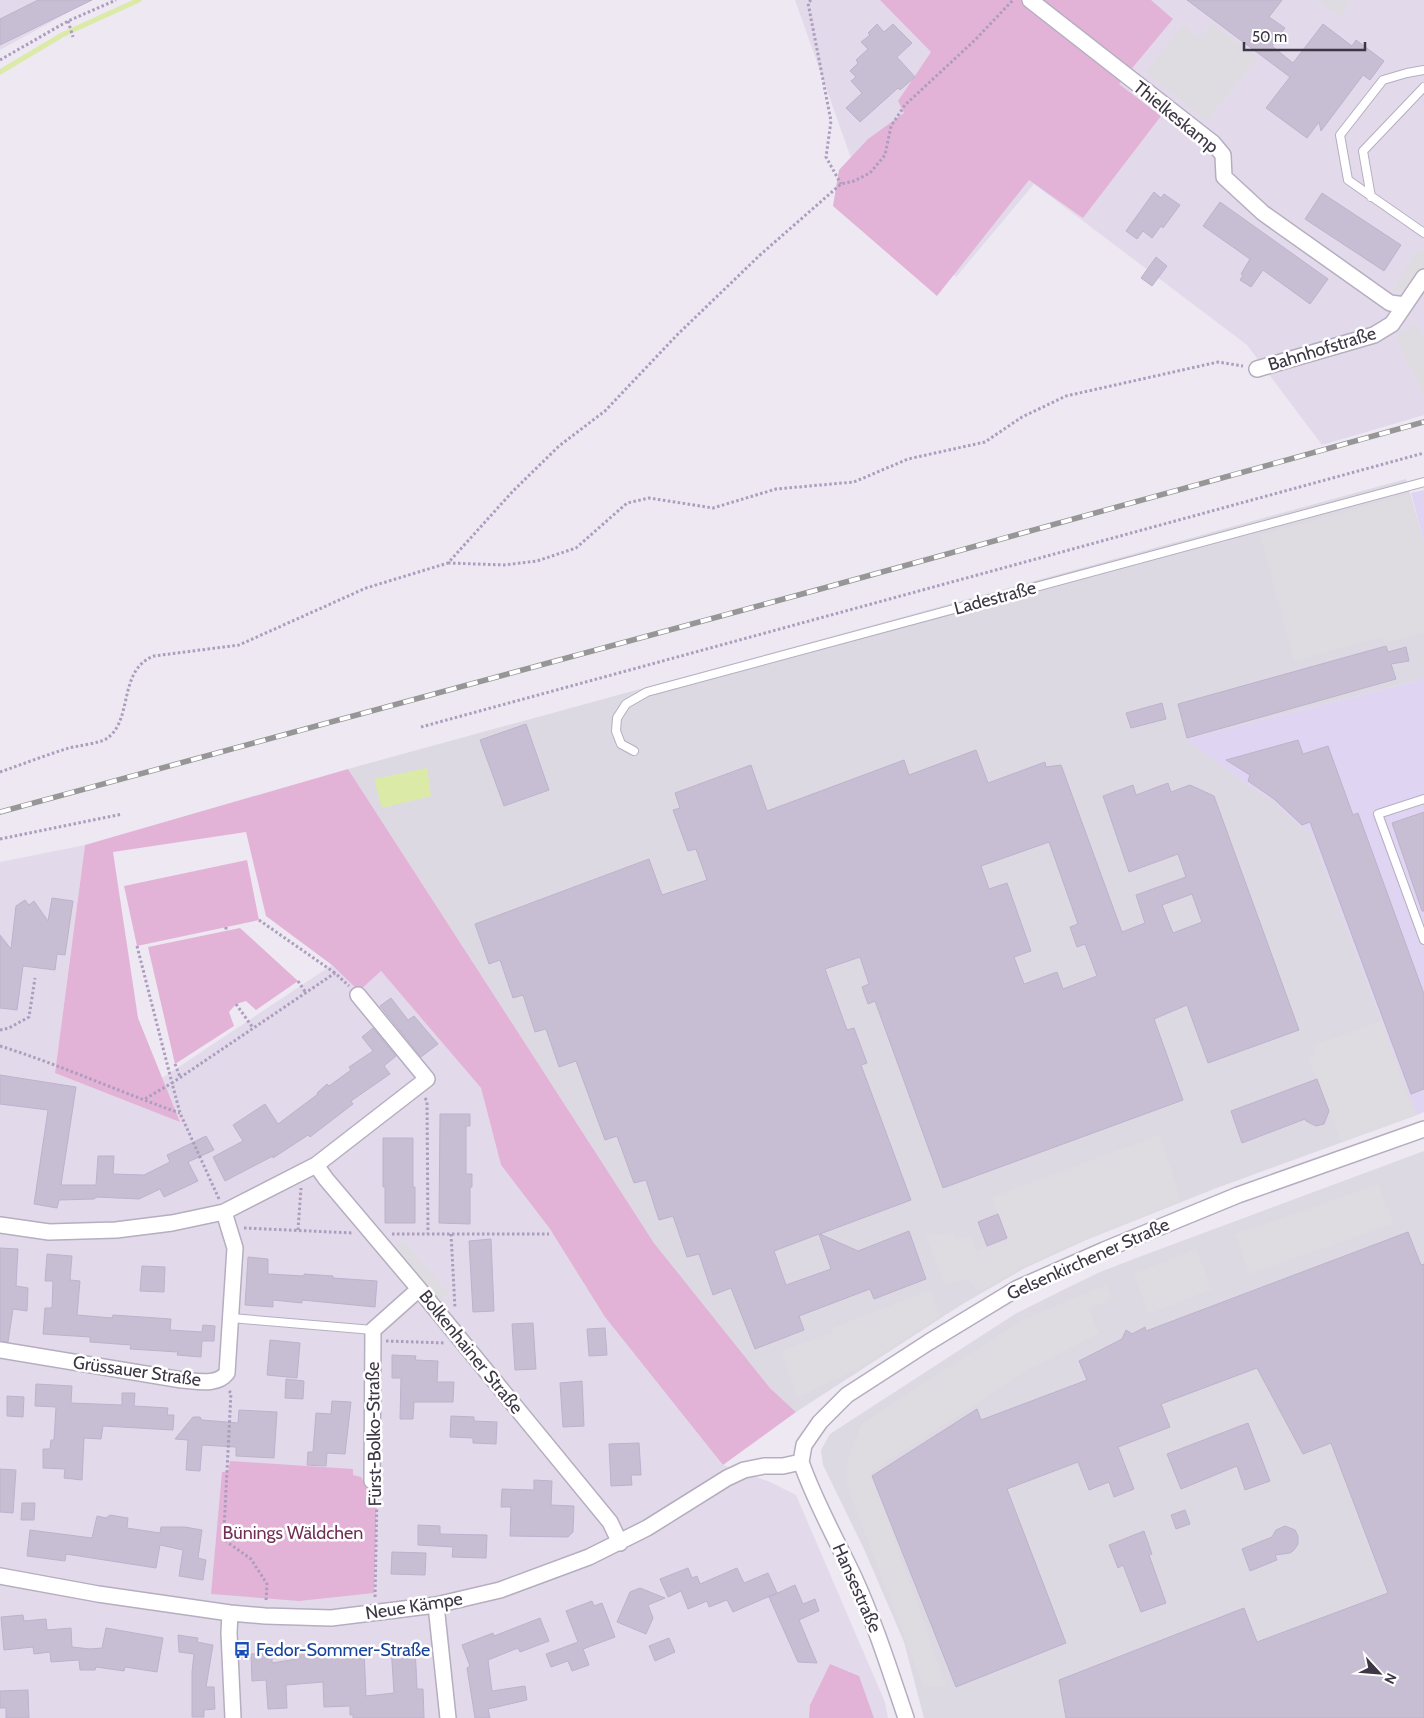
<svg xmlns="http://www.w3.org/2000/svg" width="1424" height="1718" viewBox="0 0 1424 1718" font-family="Cabin,sans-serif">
<rect width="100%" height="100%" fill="#ede8f2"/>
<path fill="#e2daea" d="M0 0H91L0 50Z
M795 0H1424V415L1322 445 1247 345 1034 184 956 277 868 206Z
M85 845 55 1073 179 1121 162 1078 332 965 359 990 381 971 481 1088 501 1165 550 1229 723 1465 770 1482 796 1495 885 1702 888 1718H0V862Z"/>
<path fill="#e0d4f3" d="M1424 490V543L1411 493Z
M1424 679V1112L1417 1115 1311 832 1301 827 1273 800 1244 782 1185 739Z"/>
<path fill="#dcd9e2" d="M1406 479 1424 543V679L1186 739 1244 782 1273 800 1301 827 1311 832 1417 1115 1214 1189 1086 1240 1025 1268 961 1305 796 1412 770 1388 654 1243 348 769Z
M1424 1151V1718H924L904 1642 864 1549 823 1465 821 1450 830 1434 1015 1314 1067 1288 1100 1272 1147 1254Z"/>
<path fill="#e3b3d7" d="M880 0H1151L1173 19 1119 84 1161 116 1083 218 1029 180 937 296 833 206 839 170 868 139 904 113 898 101 931 52Z
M348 769 654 1243 770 1388 796 1412 723 1465 605 1317 550 1229 501 1165 481 1088 381 971 359 991 332 965 266 916 246 832 113 852 138 1018 180 1122 55 1073 85 845Z
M247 860 259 920 137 946 124 886Z
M240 928 298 981 256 1010 246 1001 236 1004 229 1012 234 1026 175 1064 148 947Z
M230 1461 353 1469V1475L361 1477 368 1489H377L374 1593 299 1601 211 1594 222 1472H228Z
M830 1664 859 1676 874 1718H809L810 1705Z"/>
<path fill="#dedce1" d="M1317 0H1351L1339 17Z
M1212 23 1257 58 1207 121 1145 72 1183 25 1200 38Z
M1417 250 1424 252V266L1407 292 1392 290Z
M1416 324 1424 337V396L1395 336Z
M1409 494 1424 547V632L1384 643 1382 637 1294 661 1260 535Z
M1381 1021 1415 1115 1341 1142 1308 1058 1316 1055 1313 1045Z
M1159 1135 1178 1190 1179 1201 1054 1252 1024 1266 981 1291 975 1288 969 1279 945 1285 925 1233 939 1235 952 1232 956 1240 970 1235 976 1252 1008 1240 992 1197Z
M1379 1184 1393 1224 1249 1274 1235 1234Z
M403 1240 449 1293 438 1302 392 1249Z
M1196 1249 1212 1289 1149 1314 1133 1274Z
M1106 1285 1112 1299 1089 1309 1099 1333 1027 1370 871 1472 946 1686 924 1687 847 1487V1463L855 1439 863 1423 1022 1320Z
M930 1290 940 1316 857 1369 797 1398 781 1351 833 1332 832 1328Z"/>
<path fill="#dceaa8" d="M427 768 431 796 382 808 374 779Z"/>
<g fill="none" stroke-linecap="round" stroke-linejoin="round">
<path stroke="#dceaa8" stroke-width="5" d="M0 72 62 35 139 0"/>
</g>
<path fill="#c7bed3" stroke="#bdb2cd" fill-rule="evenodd" d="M38 0H92L0 45V19Z
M1187 0H1282L1269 17 1285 28 1272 46 1293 63 1323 24 1352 46 1356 40 1384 61 1370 80 1363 75 1321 131 1319 122 1307 138 1266 108 1290 77Z
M877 24 884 32 893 24 912 43 897 57 915 77 900 90 898 88 860 122 846 108 862 93 851 81 856 77 850 71 858 63 856 60 868 49 861 42 870 35 868 33Z
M1154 192 1161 198 1164 194 1180 205 1163 228 1161 226 1152 238 1143 231 1137 239 1126 231Z
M1322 193 1401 245 1384 271 1305 219Z
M1220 202 1328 279 1310 304 1263 270 1251 287 1240 280 1243 275 1241 274 1250 259 1203 226Z
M1156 257 1167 266 1152 286 1141 278Z
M1386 646 1388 652 1406 647 1409 661 1391 664 1396 679 1187 738 1178 704Z
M1162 703 1166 719 1131 728 1126 713Z
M526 724 549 790 504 806 480 740Z
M1298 740 1303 754 1328 746 1353 815 1358 813 1424 994V1089L1411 1094 1310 822 1302 825 1274 799 1248 781 1250 775 1226 760Z
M976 750 988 783 1045 762 1046 767 1061 765 1122 932 1145 923 1136 895 1186 877 1178 854 1129 872 1103 796 1133 785 1136 795 1168 783 1171 792 1190 785 1214 796 1299 1030 1208 1063 1187 1005 1154 1019 1183 1100 943 1188 875 1001 868 1004 862 987 869 984 860 957 825 969 847 1030 854 1028 867 1063 861 1065 911 1200 820 1234 858 1251 909 1231 926 1279 874 1299 870 1289 799 1316 804 1330 755 1349 731 1288 713 1295 699 1254 687 1257 673 1216 659 1220 646 1180 634 1183 617 1136 605 1140 576 1061 559 1067 546 1029 535 1032 523 995 513 998 500 960 489 964 475 924 649 859 662 895 707 880 696 849 688 851 673 810 680 808 675 793 751 765 767 811 904 760 909 775ZM1049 842 1078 924 1070 927 1077 947 1085 944 1097 976 1063 989 1057 972 1024 984 1014 957 1031 951 1007 883 989 889 981 866ZM1192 894 1202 922 1173 933 1162 905ZM819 1234 831 1269 786 1285 774 1251Z
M1424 812V911H1422L1392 823Z
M52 898 73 901 65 955 57 954 55 970 23 966 17 1010 0 1008V935L11 949 16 906 25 900 29 905 34 901 48 921Z
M391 998 408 1020 414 1016 438 1044 421 1057 380 1006Z
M373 1028 396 1056 384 1066 390 1074 351 1101 353 1104 310 1137 308 1135 273 1158V1156L225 1181 213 1157 243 1141 233 1125 265 1104 278 1124 318 1094 317 1093 327 1084 329 1086 351 1070 349 1067 373 1051 362 1037Z
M0 1075 76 1087 61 1185H96L98 1156H114L113 1174 144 1175 170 1162 167 1155 206 1136 214 1150 188 1162 198 1181 164 1197 160 1189 139 1199 97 1197 94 1199 59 1200 57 1208 34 1204 48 1110 0 1104Z
M1317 1079 1329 1111 1324 1124 1316 1126 1306 1121 1305 1119 1242 1143 1231 1111Z
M440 1114H470V1126H466V1174H472V1187H470V1224L439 1223Z
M383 1138H413V1187H415V1223H385V1187H383Z
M998 1214 1007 1238 987 1246 978 1222Z
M1408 1232 1421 1265 1424 1264V1718H1066L1059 1680 1244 1608 1257 1642 1388 1593 1331 1443 1303 1454 1257 1368 1161 1404 1170 1427 1118 1447 1134 1489 1114 1497 1109 1482 1089 1490 1078 1462 1007 1489 1066 1643 956 1687 872 1476 977 1409 981 1420 1087 1380 1079 1361 1122 1339 1126 1330 1132 1334 1145 1327 1146 1331Z
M491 1239 494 1311 473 1312 469 1241Z
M0 1248 18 1249 16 1286 28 1288 27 1311 13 1309 8 1342 0 1341Z
M47 1254 72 1256 70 1280 80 1281 77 1315 112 1318 113 1315 171 1319 170 1330 202 1332 203 1325 215 1326 214 1341H202L201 1357 177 1355 178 1352 130 1349 131 1345 90 1342V1337L43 1334 45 1308H52L53 1281H45Z
M248 1257 268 1259V1274L304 1276V1274L333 1276V1278L377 1281 375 1307 302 1300V1303L273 1300V1307L245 1305Z
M142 1266 165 1267 164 1292 140 1291Z
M533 1323 536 1369 515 1370 512 1324Z
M605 1328 607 1355 589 1356 587 1329Z
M270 1340 300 1343 297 1378 267 1375Z
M392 1355 416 1356 415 1360 438 1361 437 1382H454L453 1402H414L413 1419H400L401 1378H392Z
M286 1379 304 1381 303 1399 285 1398Z
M582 1381 584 1426 563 1427 560 1383Z
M36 1384 72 1386 71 1403 122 1405V1393H135L134 1406 168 1408 167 1415H174L173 1430 103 1426 101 1439 84 1438 82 1480 64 1478 65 1469 43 1468V1449H50L51 1440H54L56 1407 35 1406Z
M7 1396 24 1397 23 1417 7 1416Z
M332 1401 351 1402 345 1454 327 1453 326 1466 307 1465 308 1452H313L316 1413 331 1414Z
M239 1410 277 1412 274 1458 236 1456V1447L202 1445 200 1471 186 1470 188 1440 175 1439 193 1417H200L202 1420 238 1423Z
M451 1416 474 1417V1421L497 1422 496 1444 473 1443V1438L450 1437Z
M1248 1423 1270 1481 1245 1490 1237 1466 1181 1489 1167 1454Z
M639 1443 641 1475H631L632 1485 611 1486 609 1444Z
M0 1469 16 1470 13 1513 0 1512Z
M534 1480 552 1481 551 1505 574 1506 573 1532 568 1537 510 1536 511 1507H501L502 1489 534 1490Z
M22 1503H35L34 1520H21Z
M1185 1510 1190 1524 1176 1529 1171 1515Z
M110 1515 128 1518 127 1528 160 1533 161 1527H185L202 1530 198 1558 206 1560 203 1580 179 1576 183 1550 160 1545 156 1568 66 1554 65 1561 27 1556 30 1530 92 1538 97 1516 106 1518Z
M418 1525 440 1526V1534L487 1535 486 1558 452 1557 453 1547 418 1545Z
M1285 1526 1295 1530 1298 1536V1544L1294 1550 1290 1553 1275 1555 1277 1560 1250 1571 1242 1549 1272 1537 1276 1530Z
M1144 1531 1152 1554 1149 1555 1166 1603 1141 1612 1123 1565 1118 1568 1109 1545Z
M392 1552 426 1553 425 1575 391 1574Z
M688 1568 692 1578 697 1576 700 1584 737 1568 744 1583 768 1573 777 1593 733 1612 727 1600 709 1607 707 1601 688 1609 681 1591 668 1597 660 1579Z
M795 1585 803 1604 815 1599 819 1611 799 1620 817 1663 798 1662 769 1597Z
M640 1588 665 1598 648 1605 653 1618 646 1634 617 1622 630 1592Z
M592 1601 594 1606 602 1603 615 1637 583 1649 589 1665 572 1671 568 1661 551 1667 546 1654 578 1642 566 1611Z
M23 1615 24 1621 46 1619 47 1630 71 1628 72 1647 90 1649 102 1648 106 1628 163 1638 157 1672 125 1667 124 1671 96 1667 95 1670H80L79 1660 51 1662 50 1652 34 1654 33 1647 4 1650 1 1617Z
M540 1618 549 1641 520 1652 518 1648 488 1660 492 1691 525 1686 527 1700 488 1709 490 1718H475L467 1668 470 1666 462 1645 493 1633 494 1636Z
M178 1635 198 1638 197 1642 213 1645 206 1687H214L215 1709 204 1710V1717H192V1672L194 1654 179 1652Z
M669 1638 675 1652 655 1661 649 1646Z
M415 1645 417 1689H423L424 1718H353V1715H350V1706L324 1707 323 1682 286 1685 287 1708 268 1709 266 1680 252 1681 251 1654 272 1653V1663L297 1659 296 1652 319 1651 320 1657 344 1658V1649H364L366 1696 394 1693 391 1646Z
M28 1690 29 1718H6V1708H0V1691Z"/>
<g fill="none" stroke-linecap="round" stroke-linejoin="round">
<g stroke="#b6aec0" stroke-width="10">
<path id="lane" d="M1424 70 1407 73 1383 80 1340 135 1348 180 1424 233
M1371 197 1363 151 1424 87
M634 751 621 744 616 731 617 718 626 704 647 692 1424 482
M1424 799 1378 814 1424 940
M231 1318 373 1330"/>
</g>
<g stroke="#b6aec0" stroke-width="18">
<path id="street" d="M1030 0 1213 143 1223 155 1224 177 1263 213 1390 303 1405 305
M1257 369 1374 335 1392 324 1424 277
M316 1165 427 1079 358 995
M0 1225 49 1232 116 1230 172 1223 224 1212 316 1165 326 1179 419 1289 610 1522 620 1543
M0 1350 182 1380C197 1381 217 1386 227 1373L235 1248 224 1212
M801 1462 804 1445 820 1422 847 1395 929 1342 1018 1288 1104 1250 1238 1195 1424 1129
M801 1462C815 1502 836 1539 854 1577 875 1623 890 1671 906 1718
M372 1481 373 1330 419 1289
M0 1576 98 1594 230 1613 265 1616 331 1618 436 1605 500 1590 589 1557 647 1528 727 1478 744 1470 764 1466H783L801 1462
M436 1605 448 1718
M230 1613 229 1633 233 1718"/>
</g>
<path stroke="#ac9dbe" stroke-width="3" stroke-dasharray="2.5 2.5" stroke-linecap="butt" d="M811 0 808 3 831 121 826 157 841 184
M68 21 73 37
M0 60 68 21 116 0
M448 563 504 565 537 561 576 548 627 503 649 498 713 508 776 489 854 482 908 459 985 442 1022 417 1066 396 1218 362 1243 366
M421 727 1424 453
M0 772C23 764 46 755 69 748 77 746 100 743 106 739 134 721 117 670 154 656L239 645 366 588 448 563 513 491 559 446 605 411 677 335 760 255 841 184 854 181 870 173 885 155 891 126 905 105 975 40 1013 0
M0 839 122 814
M259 920 335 973
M226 927V931
M137 946 172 1083 143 1100
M298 981 306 993
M236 1004 253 1028
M0 1030 9 1028 29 1017 35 978
M0 1046C61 1065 119 1092 180 1113
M175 1064 180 1077
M425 1098 427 1101 428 1234
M219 1199 180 1113 172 1083 335 973 349 986
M244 1228 353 1233
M298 1230 301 1188
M392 1234H549
M451 1234 455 1308
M386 1341 445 1343
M229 1391 231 1393 224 1529 227 1542 251 1559 267 1584 266 1601
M375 1597 377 1494"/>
<use href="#lane" stroke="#fff" stroke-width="8"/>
<use href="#street" stroke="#fff" stroke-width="15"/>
<g stroke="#969696" stroke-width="5.5">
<path id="rail" d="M0 812 824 588 1424 422"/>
</g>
<use href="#rail" stroke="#fff" stroke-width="4" stroke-dasharray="11" stroke-linecap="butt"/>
</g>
<defs>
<g id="bus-bare" transform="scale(1.35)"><path d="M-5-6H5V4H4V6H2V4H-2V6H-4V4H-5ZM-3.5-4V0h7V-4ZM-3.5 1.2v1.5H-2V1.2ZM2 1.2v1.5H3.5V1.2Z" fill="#1a4fb4" stroke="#fff" stroke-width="2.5" paint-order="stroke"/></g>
</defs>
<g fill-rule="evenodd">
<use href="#bus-bare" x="242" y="1650"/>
</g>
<g text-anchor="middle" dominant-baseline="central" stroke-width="5" stroke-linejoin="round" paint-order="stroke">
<g font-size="18" fill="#3d3745" stroke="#fff">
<text transform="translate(1176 117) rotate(39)">Thielkeskamp</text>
<text transform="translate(1322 349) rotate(-17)">Bahnhofstraße</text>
<text transform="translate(995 598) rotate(-15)">Ladestraße</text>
<text transform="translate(1088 1259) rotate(-24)">Gelsenkirchener Straße</text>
<text transform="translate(471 1352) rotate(51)">Bolkenhainer Straße</text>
<text transform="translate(137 1371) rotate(8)">Grüssauer Straße</text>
<text transform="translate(374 1434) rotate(-91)">Fürst-Bolko-Straße</text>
<text transform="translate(857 1588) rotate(66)">Hansestraße</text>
<text transform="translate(414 1606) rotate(-9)">Neue Kämpe</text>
</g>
<g font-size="18" fill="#722f55" stroke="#fff">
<text x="293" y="1533">Bünings Wäldchen</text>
</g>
<g font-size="18" fill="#164399" stroke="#fff" text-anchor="start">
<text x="256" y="1650">Fedor-Sommer-Straße</text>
</g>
</g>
<g transform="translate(1379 1673) rotate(116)" stroke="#ffffff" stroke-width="4" paint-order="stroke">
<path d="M0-4L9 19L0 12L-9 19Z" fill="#3d3745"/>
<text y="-8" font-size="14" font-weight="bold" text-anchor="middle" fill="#3d3745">N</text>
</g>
<path d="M1244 42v8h121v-8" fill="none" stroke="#3d3745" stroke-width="2.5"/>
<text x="1252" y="42" font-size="15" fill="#3d3745" stroke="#ffffff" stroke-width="4" paint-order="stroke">50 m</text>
</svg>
